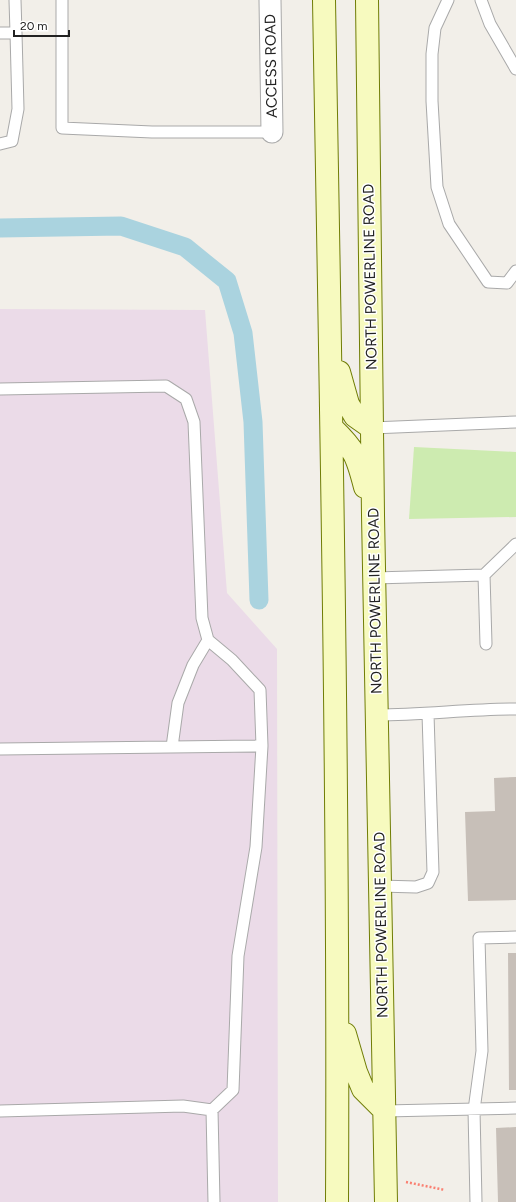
<svg xmlns="http://www.w3.org/2000/svg" width="516" height="1202" viewBox="0 0 516 1202" font-family="Figtree,sans-serif">
<rect width="100%" height="100%" fill="#f2efe9"/>
<path fill="#ebdbe8" d="M0 309 205 310 227 593 277 649 278 1202H0Z"/>
<path fill="#cdebb0" d="M414 447 516 452V517L409 519Z"/>
<g fill="none" stroke-linecap="round" stroke-linejoin="round">
<path stroke="#aad3df" stroke-width="19" d="M0 228 121 226 185 247 227 281 243 333 253 422 259 600"/>
</g>
<path fill="#c7bfb8" d="M516 777V900L468 901 465 812 495 811 494 778Z
M508 953H516V1090H509Z
M516 1127V1202H498L496 1128Z"/>
<g fill="none" stroke-linecap="round" stroke-linejoin="round">
<g stroke="#a9a9a9" stroke-width="13">
<path id="lane" d="M62 0V128L152 132H272
M448 0 435 28 432 54V101L437 187 449 224 488 282 507 283 516 271
M481 0 490 24 516 69
M0 33H16L15 0
M0 144 12 141 18 109 16 33
M0 389 166 386 186 399 194 422 202 618 208 640 232 660 260 690 262 746 256 847 238 956 233 1090 212 1110 214 1202
M372 428 516 422
M484 575 486 644
M374 578 484 575 516 544
M377 715C424 715 469 709 516 709
M172 747 178 703 193 665 208 640
M0 749 262 746
M380 886 416 887 428 883 433 872 428 714
M0 1111 183 1106 212 1110
M385 1111 516 1108
M476 1202 474 1110 482 1051 479 938 516 937"/>
</g>
<g stroke="#a9a9a9" stroke-width="23">
<path id="street" d="M270 0 272 132"/>
</g>
<g stroke="#707d05" stroke-width="24">
<path id="secondary" d="M324 0C331 401 339 801 337 1202
M367 0 373 515 386 1202
M339 372 348 404 355 416 372 428
M332 428C355 450 357 456 365 487
M345 1034 356 1072 363 1089 385 1111"/>
</g>
<path stroke="#fa8072" stroke-width="2.5" stroke-dasharray="2 2" stroke-linecap="butt" d="M406 1182 445 1190"/>
<use href="#lane" stroke="#fff" stroke-width="11"/>
<use href="#street" stroke="#fff" stroke-width="21"/>
<use href="#secondary" stroke="#f7fabf" stroke-width="22"/>
</g>
<g text-anchor="middle" dominant-baseline="central" stroke-width="3" stroke-linejoin="round" paint-order="stroke">
<g font-size="15" fill="#222" stroke="#fff">
<text transform="translate(271 66) rotate(-91)">ACCESS ROAD</text>
<text transform="translate(370 277) rotate(-91)">NORTH POWERLINE ROAD</text>
<text transform="translate(375 601) rotate(-91)">NORTH POWERLINE ROAD</text>
<text transform="translate(381 925) rotate(-91)">NORTH POWERLINE ROAD</text>
</g>
</g>
<path d="M14 30v6h55v-6" fill="none" stroke="#222222" stroke-width="2"/>
<text x="20" y="30" font-size="12" fill="#222222" stroke="#ffffff" stroke-width="3" paint-order="stroke">20 m</text>
</svg>
